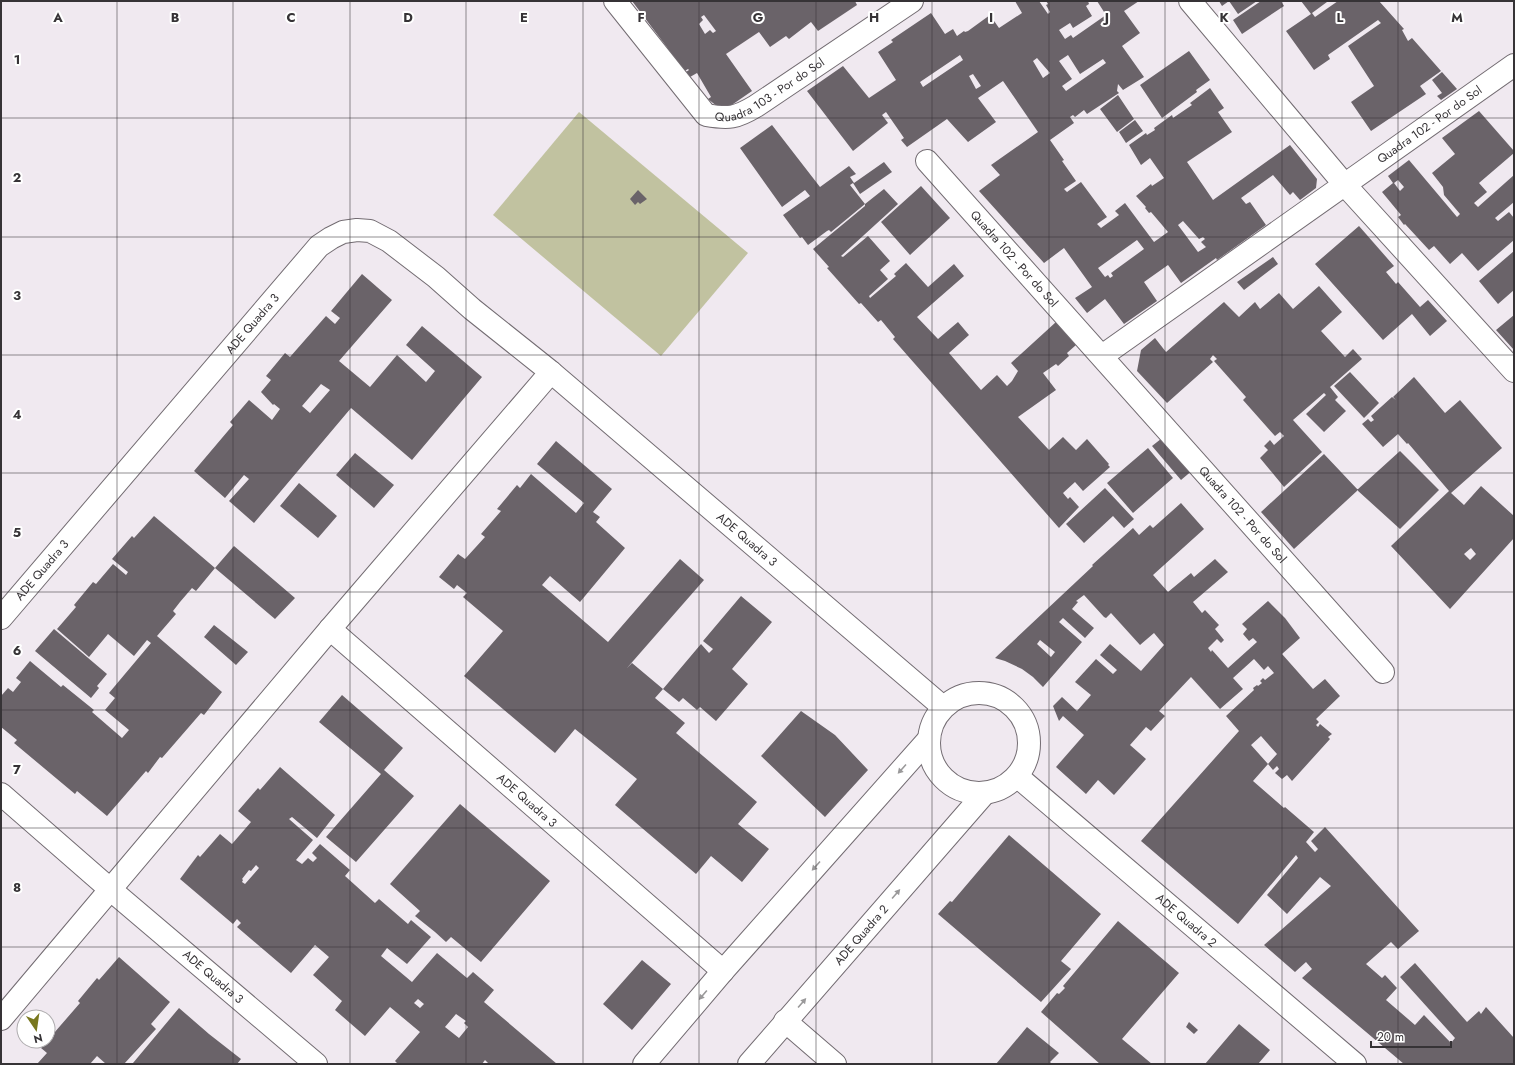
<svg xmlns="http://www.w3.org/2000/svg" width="1515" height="1065" viewBox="0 0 1515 1065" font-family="Jost,sans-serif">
<rect width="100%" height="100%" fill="#f0e9f0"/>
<path fill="#c1c2a0" d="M579 112 748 253 661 356 493 215Z"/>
<path fill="#6a6369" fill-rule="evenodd" d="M632 1H855L857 5 818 31 811 22 789 39 786 36 770 47 759 32 726 54 752 91 723 111 708 99 711 97 697 73 690 77 686 72 689 70 688 69 683 72 666 46ZM704 15 716 31 713 33 710 30 705 34 699 24 703 20 701 17Z
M1015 1H1039L1048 14 1050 12 1046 5 1048 4 1046 1H1088L1089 4 1086 6 1092 16 1073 28 1070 23 1059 30 1065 39 1071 35 1073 38 1106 15 1097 1H1139L1124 11 1140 33 1122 46 1144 77 1123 90 1118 84 1117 91 1119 93 1087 114 1084 110 1075 117 1073 115 1070 117 1074 123 1050 140 1064 160 1062 161 1076 181 1064 189 1067 192 1081 182 1107 217 1097 224 1101 228 1119 215 1115 211 1125 203 1154 242 1168 232 1151 212 1149 213 1145 208 1146 207 1136 196 1151 184 1152 186 1164 178 1150 158 1141 165 1129 145 1146 133 1147 135 1155 130 1154 128 1172 115 1173 118 1192 105 1190 103 1210 88 1224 108 1218 112 1232 132 1187 162 1213 200 1290 145 1317 179 1316 188 1300 200 1293 192 1290 195 1273 175 1241 198 1246 204 1250 202 1266 225 1217 260 1216 258 1181 283 1168 265 1144 282 1157 301 1124 324 1105 299 1087 313 1075 298 1092 287 1064 248 1044 263 979 191 1000 175 991 165 1038 132 1003 81 978 98 996 122 968 142 947 119 907 147 901 140 904 138 886 112 882 115 888 123 853 151 807 91 843 66 869 98 896 80 878 52 893 42 891 40 931 13 945 34 953 29 957 36 964 31 965 32 968 31 990 15 999 28 1022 13ZM960 55 963 60 923 87 920 82ZM1068 55 1080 74 1103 59 1106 63 1066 91 1062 86 1072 79 1059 61ZM1037 58 1050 73 1043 78 1033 61ZM973 74 981 86 976 89 969 76ZM1183 221 1199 239 1203 237 1205 239 1201 242 1206 247 1198 252 1178 225ZM1137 240 1144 249 1111 273 1113 276 1110 278 1108 275 1105 277 1098 268Z
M1219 1H1257L1238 14 1229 1 1222 6Z
M1261 1H1281L1284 6 1242 34 1233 20Z
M1301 1H1326L1327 2 1312 13 1315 17 1338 1H1379L1404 29 1402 30 1408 41 1412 38 1441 71 1420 86 1426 94 1371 131 1351 102 1374 86 1348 46 1381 23 1378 20 1328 55 1330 59 1314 70 1286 31 1311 14Z
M1189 51 1210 80 1196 90 1197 92 1162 118 1140 85Z
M1442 72 1457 89 1441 100 1437 96 1442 93 1432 80Z
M1118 95 1134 119 1117 132 1100 109Z
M1479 111 1514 151V153L1479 183 1487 192 1474 203 1478 207 1514 175V202L1495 218 1498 221 1509 212 1514 218V240L1478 271 1462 253 1450 264 1434 246 1429 250 1405 224 1404 225 1398 217 1401 215 1382 192 1393 183 1388 176 1409 160 1457 217 1460 214 1444 195 1443 187 1432 173 1455 154 1442 138ZM1398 180 1404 187 1400 191 1394 183Z
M1135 120 1143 131 1126 143 1119 132Z
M772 125 820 187 849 166 856 174 850 177 854 183 884 162 892 172 860 194 853 183 850 185 865 204 884 189 898 204 841 256 843 257 868 236 890 261 880 270 888 279 869 296 870 298 896 276 894 274 906 263 928 287 954 264 964 276 917 317 938 339 958 322 969 335 949 353 981 390 997 375 1007 386 1012 381 1018 371 1011 363 1056 322 1076 345 1067 353 1069 356 1058 366 1056 364 1043 373 1056 390 1018 417 1049 450 1063 437 1076 450 1087 439 1109 464 1108 465 1110 467 1083 491 1075 482 1063 493 1068 499 1070 497 1079 507 1059 528 893 339 895 337 881 320 878 322 861 303 859 304 827 268 829 267 813 249 865 206V204L831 232 829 230 827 231 808 245 802 237 800 238 783 215 810 196 805 190 782 207 740 148Z
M921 186 950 218 910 255 881 222Z
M638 190 647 199 640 204 638 202 635 205 630 199Z
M1359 226 1394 266 1386 272 1396 284 1398 282 1420 307 1428 300 1447 321 1430 336 1412 314 1383 340 1315 264Z
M1514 251V290L1498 304 1479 281Z
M1273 257 1278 264 1244 290 1237 282Z
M362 274 392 300 339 361 370 387 397 355 426 382 435 371 406 345 422 326 482 377 412 460 351 408 254 523 229 501 249 479 244 475 225 498 194 471 233 425 230 422 249 400 272 420 280 409 274 404 273 405 261 392 271 380 266 376 285 353 290 357 326 316 335 324 340 318 331 311ZM321 384 330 390 310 413 302 406Z
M1319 286 1342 312 1321 331 1345 357 1353 349 1362 359 1330 387 1338 397 1335 400 1346 411 1324 432 1306 414 1326 395 1324 393 1293 420 1322 452 1284 487 1260 458 1268 450 1264 446 1270 440 1274 445 1284 436 1280 432 1275 436 1243 400 1246 397 1214 361 1217 359 1213 355 1210 359 1213 362 1167 403 1137 371 1141 350 1155 338 1166 352 1224 302 1239 317 1255 302 1260 309 1279 293 1293 309Z
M1514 315V350L1496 330Z
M1350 372 1379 403 1364 418 1334 386Z
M1414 377 1445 413 1460 400 1502 448 1451 493 1464 505 1481 486 1514 516V538L1450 609 1391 546 1449 491 1408 443 1407 444 1398 434 1383 447 1362 424 1368 419 1371 422 1374 420 1371 416 1392 397 1396 400 1393 397ZM1471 548 1476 554 1470 560 1464 554Z
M1166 435 1194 469 1181 480 1152 446Z
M556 441 612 489 593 512 600 517 596 522 625 548 580 602 550 576 542 585 608 642 680 559 704 580 627 668 632 663 663 689 655 698 685 723 676 733 757 802 738 824 769 849 742 882 711 856 696 874 615 805 637 779 575 729 555 753 464 676 503 631 463 597 467 593 457 585 454 589 439 577 458 554 465 559 485 537 481 534 501 511 497 509 517 485 520 488 531 474 576 513 584 503 537 464Z
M1148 448 1173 478 1133 513 1107 483Z
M1400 451 1439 490 1400 529 1357 490Z
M355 453 394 485 374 508 336 475Z
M1324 454 1358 490 1294 549 1261 512Z
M299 483 337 516 318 538 280 506Z
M1105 488 1134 519 1124 528 1113 516 1084 543 1066 524Z
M1181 503 1204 529 1153 575 1168 592 1191 573 1194 577 1215 559 1228 572 1193 602 1202 613 1205 610 1219 625 1215 629 1224 640 1221 643 1217 639 1208 648 1211 652 1212 650 1228 668 1257 642 1253 638 1249 641 1243 634 1247 629 1242 624 1268 601 1285 618 1300 638 1282 654 1313 689 1325 679 1340 696 1316 719 1319 722 1316 725 1318 727 1320 724 1332 734 1328 737 1330 739 1292 781 1287 775 1282 779 1275 773 1279 769 1277 766 1273 770 1268 764 1277 754 1261 736 1251 745 1268 764 1253 781 1284 808 1285 807 1314 832 1306 842 1315 852 1318 849 1311 841 1325 827 1419 931 1398 949 1391 942 1366 964 1382 978 1385 975 1397 988 1386 1000 1415 1025 1424 1015 1451 1043 1455 1038 1400 977 1415 963 1467 1022 1479 1011 1481 1014 1486 1007 1514 1038V1064H1404L1302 978 1312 969 1306 962 1295 972 1264 945 1331 886 1320 877 1287 914 1267 895 1298 858 1296 855 1238 924 1141 841 1239 731 1226 716 1254 690 1253 688 1257 685 1258 686 1262 683 1260 681 1263 678 1265 680 1274 673 1268 666 1264 670 1254 659 1233 678 1243 689 1220 709 1191 677 1159 711 1165 716 1151 731 1146 727 1130 745 1146 759 1114 795 1098 780 1086 794 1056 767 1084 735 1063 716 1059 721 1053 706 1062 697 1077 711 1091 695 1075 682 1096 659 1113 674 1117 670 1100 655 1110 644 1141 671 1164 645 1154 633 1140 645 1111 613 1106 618 1104 617 1084 595 1076 601 1078 602 1072 609 1094 628 1085 638 1063 618 1059 622 1082 642 1043 687 1033 677 1022 669 1005 661 995 658 1093 566 1092 565 1133 528 1139 535 1150 525 1153 528ZM1040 640 1055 652 1051 657 1037 644Z
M154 516 215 568 196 591 192 588 180 602 173 611 176 614 157 636 222 692 204 715 201 713 162 758 160 757 148 773 146 771 107 816 77 791 75 794 14 743 17 740 1 727V696L8 688 13 692 21 682 16 678 30 661 61 687 63 685 94 710 92 712 122 738 129 730 105 710 115 698 109 693 151 643 147 640 134 656 108 634 89 657 57 629 76 607 74 605 93 582 96 584 113 564 126 575 128 572 112 559 132 536 134 538Z
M234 546 295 598 275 619 215 568Z
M741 596 772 622 732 669 748 684 716 721 700 707 697 710 683 698 679 702 663 689 701 644 709 653 713 649 703 641Z
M214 625 248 652 236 665 204 637Z
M54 629 107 674 97 686 99 688 91 698 35 651Z
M342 695 403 748 384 770 414 796 356 862 326 837 381 774 319 722Z
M801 711 835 735 868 770 825 817 761 756Z
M280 767 335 815 317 838 292 817 289 819 313 840 296 860 302 864 308 858 313 862 317 858 312 853 320 844 350 870 345 876 375 903 379 899 408 924 411 920 431 937 407 964 387 948 381 956 412 982 437 953 467 978 473 972 494 990 484 1002 557 1064H489L485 1060 482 1064H398L395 1061 420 1032 390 1007 365 1036 335 1010 342 1001 313 975 329 957 315 945 291 973 237 927 241 923 237 919 233 924 180 879 198 855 200 857 220 834 232 844 251 822 238 811 258 788 260 790ZM256 865 259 868 245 884 242 882 243 880 242 879 249 870 251 871ZM418 999 424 1004 420 1008 414 1003ZM456 1014 466 1021 464 1023 468 1027 459 1038 445 1027Z
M460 804 550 881 481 962 451 937 446 942 435 932 415 916 420 911 390 884Z
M1009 835 1101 914 1061 961 1071 969 1041 1002 938 914 950 901 952 902Z
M1118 921 1179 973 1122 1039 1152 1064H1100L1041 1012 1057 993 1059 994 1065 988 1063 986Z
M119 957 170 1002 151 1024 156 1029 124 1064H106L97 1056 90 1064H37L47 1053 41 1048 80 1003 78 1001 97 978 99 980Z
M642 960 671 984 632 1030 603 1004Z
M179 1008 209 1034 241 1059 237 1064H134L133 1063Z
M1189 1022 1198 1030 1194 1034 1186 1027Z
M1239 1024 1270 1050 1258 1064H1205Z
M1027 1027 1059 1053 1050 1062 1052 1064H996Z"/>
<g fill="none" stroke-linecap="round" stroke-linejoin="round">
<g stroke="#736c72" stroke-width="24">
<g id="street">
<path id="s1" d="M615 1 706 115C729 119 736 118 756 106L912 1"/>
<path d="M1190 1 1345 185 1514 371"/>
<path id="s2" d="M927 161 1383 672"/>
<path id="s3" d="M1102 356 1514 65"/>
<path id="s4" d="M1 618 319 246 331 238 343 232 357 230 370 231 389 241 436 277 472 309 551 372 943 707"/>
<path id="s5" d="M330 629 723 971"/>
<circle cx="979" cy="743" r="50"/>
<path id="s6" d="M1018 777 1355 1064"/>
<path id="s7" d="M1 794 111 890 316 1064"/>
<path d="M1 1019 330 629 551 372"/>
<path d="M785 1021 835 1064"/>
<path d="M644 1064 723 971 928 740"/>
<path id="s8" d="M749 1064 984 794"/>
</g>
</g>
<use href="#street" stroke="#fff" stroke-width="22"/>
</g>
<defs><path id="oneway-solid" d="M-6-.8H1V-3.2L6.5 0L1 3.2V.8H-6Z"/></defs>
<g fill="#9a999a">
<use href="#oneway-solid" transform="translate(902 769) rotate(132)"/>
<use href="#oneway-solid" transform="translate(816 866) rotate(132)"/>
<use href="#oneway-solid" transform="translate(896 894) rotate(-49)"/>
<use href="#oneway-solid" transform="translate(703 995) rotate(130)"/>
<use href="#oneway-solid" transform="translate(802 1003) rotate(-49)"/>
</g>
<path fill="none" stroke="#363336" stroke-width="1" stroke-opacity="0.55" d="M117 1V1064M233 1V1064M350 1V1064M466 1V1064M583 1V1064M699 1V1064M816 1V1064M932 1V1064M1049 1V1064M1165 1V1064M1282 1V1064M1398 1V1064M1 118H1514M1 237H1514M1 355H1514M1 473H1514M1 592H1514M1 710H1514M1 828H1514M1 947H1514"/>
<g text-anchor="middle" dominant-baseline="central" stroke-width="4" stroke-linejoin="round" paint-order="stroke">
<g font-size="12" fill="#363336" stroke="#fff">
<text stroke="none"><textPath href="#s1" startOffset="217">Quadra 103 - Por do Sol</textPath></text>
<text stroke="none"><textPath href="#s3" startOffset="401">Quadra 102 - Por do Sol</textPath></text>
<text stroke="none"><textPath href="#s2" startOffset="131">Quadra 102 - Por do Sol</textPath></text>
<text stroke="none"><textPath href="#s4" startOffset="387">ADE Quadra 3</textPath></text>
<text stroke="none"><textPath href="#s2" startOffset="474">Quadra 102 - Por do Sol</textPath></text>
<text stroke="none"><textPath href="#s4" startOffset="1032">ADE Quadra 3</textPath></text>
<text stroke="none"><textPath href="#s4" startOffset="63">ADE Quadra 3</textPath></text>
<text stroke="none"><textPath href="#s5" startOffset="261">ADE Quadra 3</textPath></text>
<text stroke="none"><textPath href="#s6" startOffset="221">ADE Quadra 2</textPath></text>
<text stroke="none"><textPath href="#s8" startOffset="171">ADE Quadra 2</textPath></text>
<text stroke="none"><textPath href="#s7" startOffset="280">ADE Quadra 3</textPath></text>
</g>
</g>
<g font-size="13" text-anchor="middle" font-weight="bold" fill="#363336" stroke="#fff" stroke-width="4" stroke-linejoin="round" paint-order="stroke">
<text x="58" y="22">A</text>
<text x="175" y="22">B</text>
<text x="291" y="22">C</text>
<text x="408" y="22">D</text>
<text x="524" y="22">E</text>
<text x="641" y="22">F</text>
<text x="758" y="22">G</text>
<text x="874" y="22">H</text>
<text x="991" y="22">I</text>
<text x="1107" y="22">J</text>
<text x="1224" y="22">K</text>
<text x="1340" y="22">L</text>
<text x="1457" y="22">M</text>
<text x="17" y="64">1</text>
<text x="17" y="182">2</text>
<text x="17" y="300">3</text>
<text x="17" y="419">4</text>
<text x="17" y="537">5</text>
<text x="17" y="655">6</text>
<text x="17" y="774">7</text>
<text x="17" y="892">8</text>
</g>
<rect width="1515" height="1065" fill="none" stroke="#363336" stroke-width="4"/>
<g transform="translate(36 1029) rotate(167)"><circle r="19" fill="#ffffff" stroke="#afadaf"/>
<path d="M0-3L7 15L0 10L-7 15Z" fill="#79781e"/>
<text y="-6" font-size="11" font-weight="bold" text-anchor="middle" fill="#363336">N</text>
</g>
<path d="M1371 1041v6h80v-6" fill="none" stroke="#363336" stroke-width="2"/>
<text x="1377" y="1041" font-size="12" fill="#363336" stroke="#ffffff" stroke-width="3" paint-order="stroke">20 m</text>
</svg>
